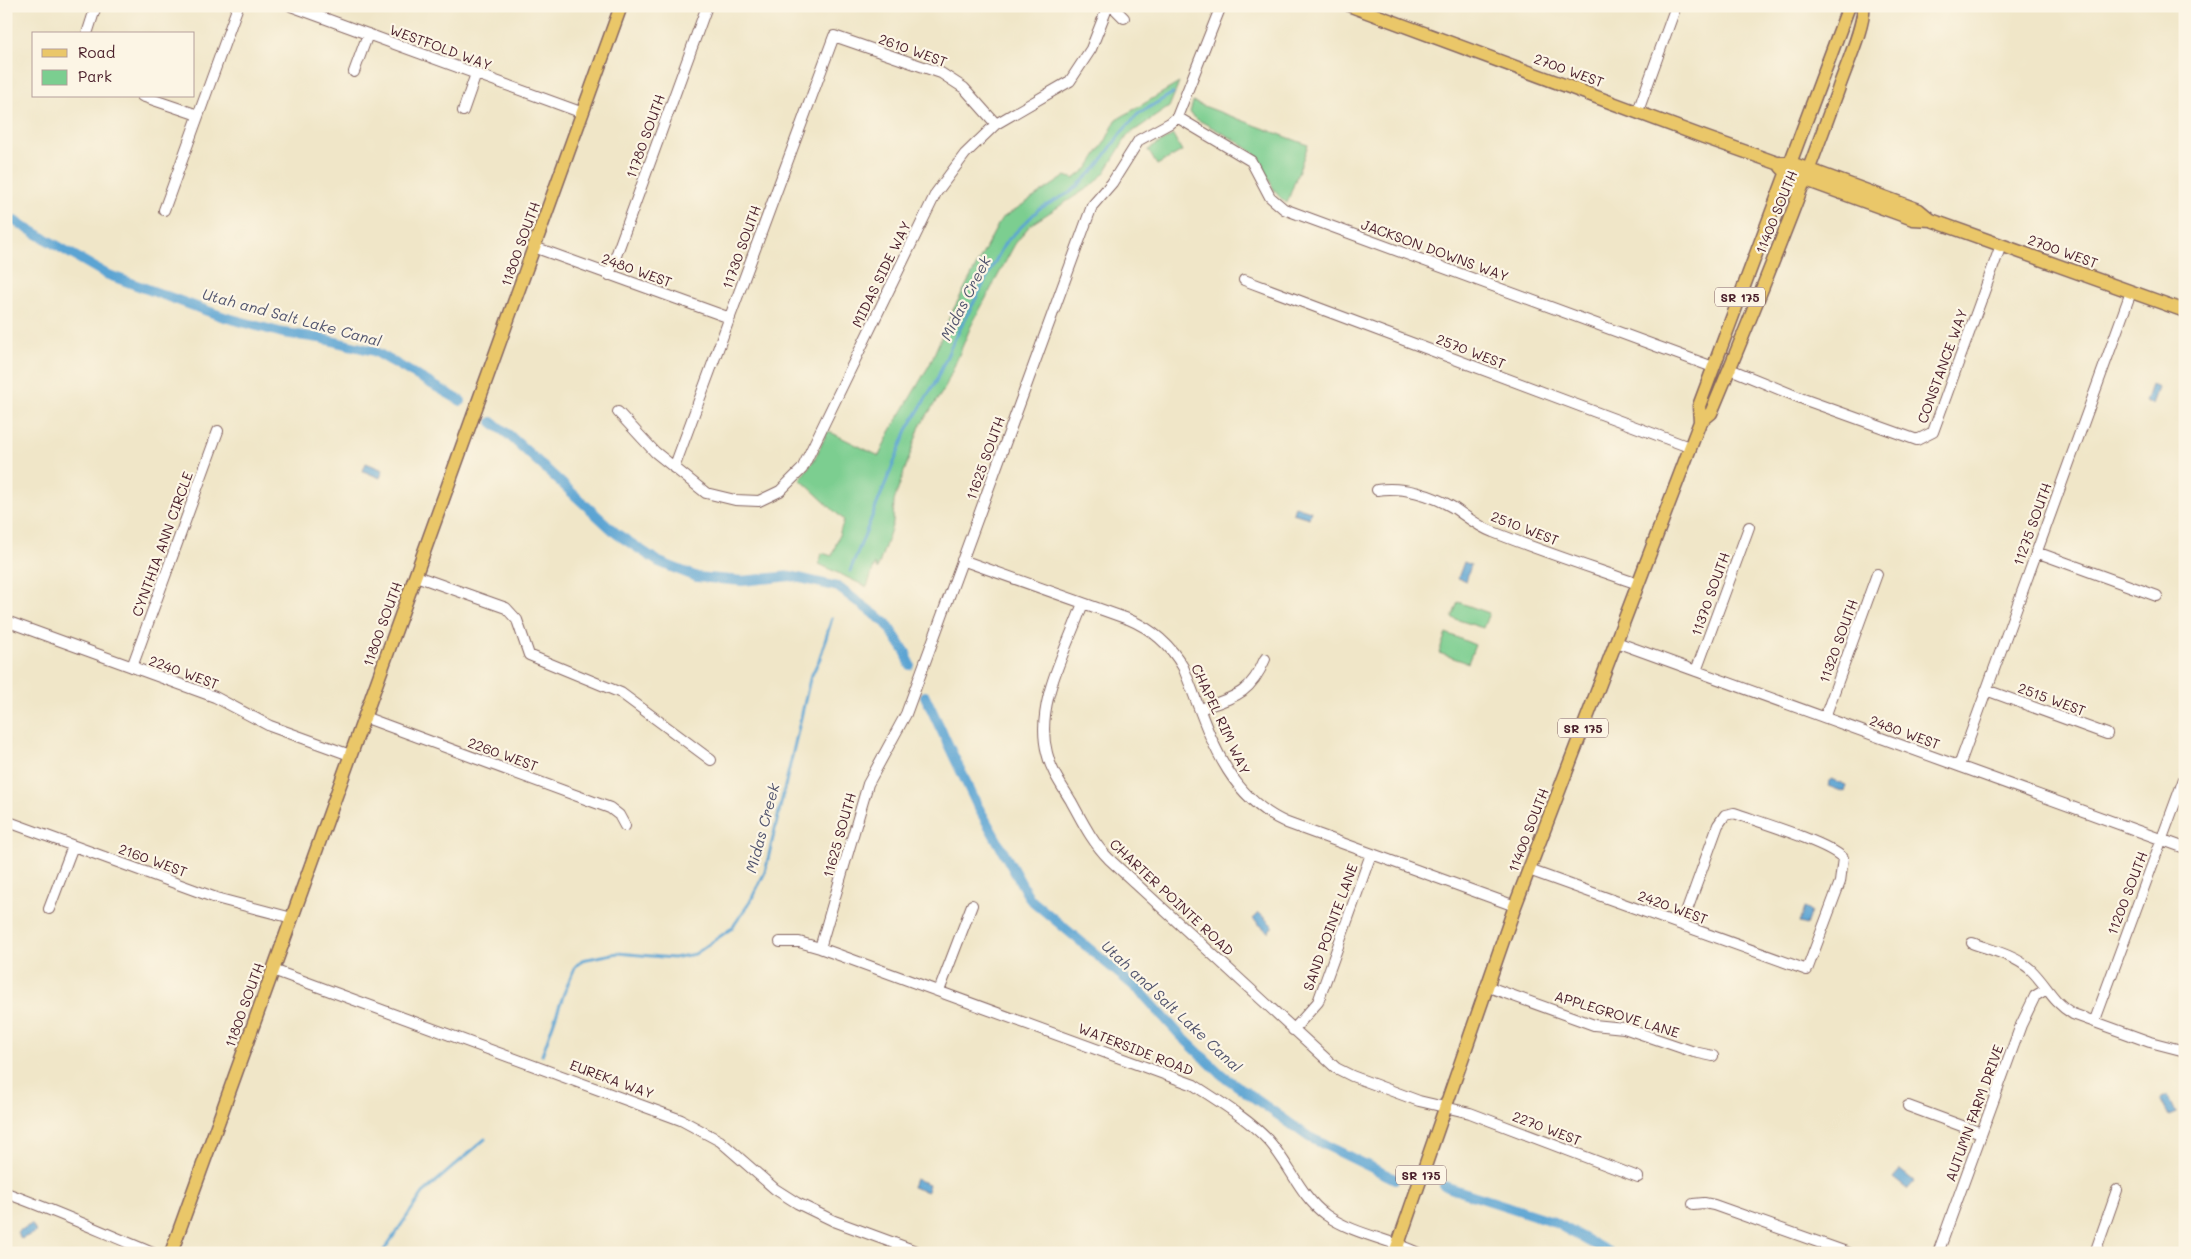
<svg xmlns="http://www.w3.org/2000/svg" width="2191" height="1259" viewBox="0 0 2191 1259" font-family="Mali,sans-serif">
<rect width="100%" height="100%" fill="#fcf5e5"/>
<filter id="ink" filterUnits="userSpaceOnUse"><feTurbulence type="fractalNoise" baseFrequency=".02" numOctaves="2"/><feDisplacementMap in="SourceGraphic" scale="10" xChannelSelector="R" yChannelSelector="G"/><feConvolveMatrix kernelMatrix="1 2 1 2 8 2 1 2 1" color-interpolation-filters="sRGB"/></filter>
<filter id="wash" filterUnits="userSpaceOnUse"><feTurbulence type="fractalNoise" baseFrequency=".0096" numOctaves="4" result="noise"/><feDisplacementMap in="SourceGraphic" scale="20" xChannelSelector="R" yChannelSelector="G"/><feGaussianBlur stdDeviation="1.12" result="paint"/><feColorMatrix in="noise" values="0 0 0 0 0 0 0 0 0 0 0 0 0 0 0 0 0 1.4 0 .05"/><feComposite in="paint" operator="in"/></filter>
<g filter="url(#wash)">
<rect width="100%" height="100%" fill="#f0e6c8"/>
<path fill="#7bce90" stroke="#62765e" d="M1179 83 1169 107 1128 135 1105 172 1094 184 1030 225 1015 244 971 326 945 388 920 426 894 501 893 523 877 570 875 564 867 587 819 564 822 553 832 556 844 520 800 479 814 460 828 431 879 456 890 432 930 364 950 316 1001 219 1066 176 1074 179 1088 168 1106 140 1116 120Z
M1193 102 1308 145 1287 203C1268 190 1271 175 1258 158 1247 144 1210 127 1193 117L1190 112Z
M1173 135 1182 151 1157 165 1148 150Z
M1458 602 1489 613 1483 628 1452 618Z
M1446 633 1475 645 1468 663 1439 653Z"/>
<path fill="#5ca4d3" stroke="#53627f" d="M2151 385 2158 388 2152 404 2145 402Z
M366 463 383 470 380 478 363 471Z
M1295 506 1311 511 1309 518 1293 513Z
M1464 562 1471 565 1466 581 1458 578Z
M1831 779 1846 785 1844 792 1828 786Z
M1804 908 1811 911 1806 925 1799 923Z
M1259 913 1273 926 1268 932 1253 919Z
M2168 1095 2176 1113 2169 1116 2160 1099Z
M1900 1170 1914 1181 1907 1189 1893 1178Z
M915 1179 929 1184 927 1192 912 1187Z
M32 1224 36 1232 21 1239 17 1232Z"/>
<g fill="none" stroke-linecap="round" stroke-linejoin="round">
<path stroke="#5ca4d3" stroke-width="3" d="M850 571 907 430 936 381 954 340 1005 243 1039 209 1071 192 1097 167 1121 133 1138 114 1173 93
M542 1055 564 993 575 967 582 960 618 953 673 958 695 954 732 928 750 902 765 872 810 679 820 658 832 618
M382 1253 423 1193 485 1139"/>
<path stroke="#5ca4d3" stroke-width="10" d="M6 216 106 274 224 317 283 333 319 338 374 351 461 401
M492 422 509 435 617 534 659 562 697 577 742 581 791 576 838 587 886 623 906 653 910 665
M925 696 977 805 1030 899 1141 992 1180 1035 1222 1075 1309 1137 1395 1179
M1444 1186 1552 1221 1610 1253"/>
</g>
</g>
<g filter="url(#ink)">
<g fill="none" stroke-linecap="round" stroke-linejoin="round">
<g stroke="#846562" stroke-width="12">
<path id="minor" d="M291 6 583 113
M1112 6 1124 18
M87 34 96 6
M354 72 368 34
M142 96 198 115
M463 111 476 74
M1638 111 1676 6
M1177 117 1251 161 1270 197 1284 209 1713 367
M164 210 238 6
M534 247 730 318
M609 275 707 6
M1244 280 1689 447
M1730 369 1803 399 1917 440 1933 432 2001 245
M618 412 655 452 706 493 735 500 759 501 780 491 802 469 936 193 965 154 996 124 1070 81 1091 49 1108 6
M674 468 834 36 941 73 964 88 996 124
M1377 490C1403 486 1432 495 1454 508 1467 517 1479 527 1493 532 1541 551 1590 567 1638 584
M2036 552 2157 596
M962 560 1128 619C1152 629 1170 644 1183 667 1208 727 1222 794 1287 823L1515 906
M416 576 506 608 517 620 529 655 621 693 711 760
M1083 603C1067 649 1034 704 1047 753 1051 771 1062 786 1071 801 1082 821 1092 842 1109 859L1336 1068 1352 1076 1419 1101 1470 1113 1638 1177
M6 621 215 697 270 726 350 755
M1616 642 2185 848
M132 667 218 431
M1696 671 1749 527
M1986 690 2107 734
M1200 709C1234 697 1250 695 1265 659
M364 717 610 808 619 815 625 826
M1825 717 1877 574
M1959 766 2131 292
M6 821 216 898 292 918
M1529 870 1807 970 1840 882 1843 858C1827 842 1759 822 1734 813L1725 815 1718 825 1682 924
M49 909 73 846
M780 942H799L820 948 1194 1085C1218 1101 1247 1118 1268 1140 1289 1163 1300 1196 1326 1215 1353 1234 1389 1239 1418 1253
M1972 943C1991 950 2014 955 2030 969 2047 985 2051 1001 2073 1014L2150 1042 2185 1051
M820 948 868 784 906 714 1092 206 1112 183 1139 140 1170 123 1177 117 1221 6
M273 970 681 1120 720 1141 775 1189 797 1203 834 1221 921 1253
M1486 986 1594 1025 1624 1028 1694 1052 1713 1056
M939 991 972 905
M2095 1020 2185 776
M1293 1030 1318 1002 1371 854
M1908 1106 1981 1133
M6 1193C56 1211 104 1233 153 1253
M1693 1204 1704 1203 1714 1205 1849 1253
M1938 1253 2021 1025 2035 996 2045 990
M2095 1253 2117 1190"/>
</g>
<g stroke="#846562" stroke-width="15">
<path id="major" d="M1351 6 1704 137 1777 163H1791L1919 210 1931 220
M1781 167 1787 173 1913 219 1931 220 2185 311
M1700 422 1711 413C1756 306 1799 198 1838 90 1844 71 1866 23 1863 6
M171 1253 621 6
M1395 1253 1515 906 1700 422 1699 406 1849 6"/>
</g>
<use href="#minor" stroke="#fff" stroke-width="10"/>
<use href="#major" stroke="#eac769" stroke-width="12"/>
</g>
</g>
<g text-anchor="middle" dominant-baseline="central" stroke-width="4.5" stroke-linejoin="round" paint-order="stroke">
<g fill="#fcf5e5" stroke="#7f5f63" stroke-width="1">
<rect x="1715" y="287.5" width="50" height="19" rx="4"/>
<rect x="1558" y="718.5" width="50" height="19" rx="4"/>
<rect x="1396" y="1165.5" width="50" height="19" rx="4"/>
</g>
<g font-size="12" font-weight="bold" fill="#4a1f2b">
<text x="1740" y="297">SR 175</text>
<text x="1583" y="728">SR 175</text>
<text x="1421" y="1175">SR 175</text>
</g>
<g font-size="14" fill="#4a1f2b" stroke="#fcf5e5">
<text transform="translate(441 47) rotate(20)">WESTFOLD WAY</text>
<text transform="translate(913 50) rotate(20)">2610 WEST</text>
<text transform="translate(1569 70) rotate(20)">2700 WEST</text>
<text transform="translate(645 136) rotate(-70)">11780 SOUTH</text>
<text transform="translate(1776 212) rotate(-68)">11400 SOUTH</text>
<text transform="translate(520 244) rotate(-70)">11800 SOUTH</text>
<text transform="translate(741 247) rotate(-70)">11730 SOUTH</text>
<text transform="translate(1435 250) rotate(20)">JACKSON DOWNS WAY</text>
<text transform="translate(2063 251) rotate(20)">2700 WEST</text>
<text transform="translate(637 270) rotate(20)">2480 WEST</text>
<text transform="translate(881 274) rotate(-64)">MIDAS SIDE WAY</text>
<text transform="translate(1471 351) rotate(21)">2570 WEST</text>
<text transform="translate(1942 366) rotate(-70)">CONSTANCE WAY</text>
<text transform="translate(985 458) rotate(-70)">11625 SOUTH</text>
<text transform="translate(2032 524) rotate(-70)">11275 SOUTH</text>
<text transform="translate(1525 528) rotate(21)">2510 WEST</text>
<text transform="translate(162 544) rotate(-70)">CYNTHIA ANN CIRCLE</text>
<text transform="translate(1710 594) rotate(-70)">11370 SOUTH</text>
<text transform="translate(382 624) rotate(-70)">11800 SOUTH</text>
<text transform="translate(1838 641) rotate(-70)">11320 SOUTH</text>
<text transform="translate(184 672) rotate(20)">2240 WEST</text>
<text transform="translate(2052 699) rotate(20)">2515 WEST</text>
<text transform="translate(1221 719) rotate(65)">CHAPEL RIM WAY</text>
<text transform="translate(1905 732) rotate(20)">2480 WEST</text>
<text transform="translate(503 754) rotate(20)">2260 WEST</text>
<text transform="translate(1528 830) rotate(-69)">11400 SOUTH</text>
<text transform="translate(839 835) rotate(-74)">11625 SOUTH</text>
<text transform="translate(153 860) rotate(20)">2160 WEST</text>
<text transform="translate(2127 893) rotate(-69)">11200 SOUTH</text>
<text transform="translate(1172 897) rotate(43)">CHARTER POINTE ROAD</text>
<text transform="translate(1673 907) rotate(20)">2420 WEST</text>
<text transform="translate(1330 927) rotate(-70)">SAND POINTE LANE</text>
<text transform="translate(244 1005) rotate(-70)">11800 SOUTH</text>
<text transform="translate(1617 1014) rotate(17)">APPLEGROVE LANE</text>
<text transform="translate(1136 1049) rotate(21)">WATERSIDE ROAD</text>
<text transform="translate(612 1079) rotate(20)">EUREKA WAY</text>
<text transform="translate(1974 1113) rotate(-70)">AUTUMN FARM DRIVE</text>
<text transform="translate(1547 1128) rotate(21)">2270 WEST</text>
</g>
<g font-size="15" font-style="italic" fill="#51546e" stroke="#fcf5e5">
<text transform="translate(965 298) rotate(-63)">Midas Creek</text>
<text transform="translate(292 317) rotate(15)">Utah and Salt Lake Canal</text>
<text transform="translate(762 828) rotate(-75)">Midas Creek</text>
<text transform="translate(1172 1006) rotate(43)">Utah and Salt Lake Canal</text>
</g>
</g>
<rect width="2191" height="1259" fill="none" stroke="#fcf5e5" stroke-width="25"/>
<rect x="32" y="32" width="162" height="65" fill="#fcf5e5" stroke="#b59f9b"/>
<rect x="42" y="49" width="25" height="8" fill="#eac769" stroke="#b59f9b"/>
<text x="78" y="58" font-size="15" fill="#4a1f2b">Road</text>
<rect x="42" y="70" width="25" height="15" fill="#7bce90" stroke="#b59f9b"/>
<text x="78" y="82" font-size="15" fill="#4a1f2b">Park</text>
</svg>
